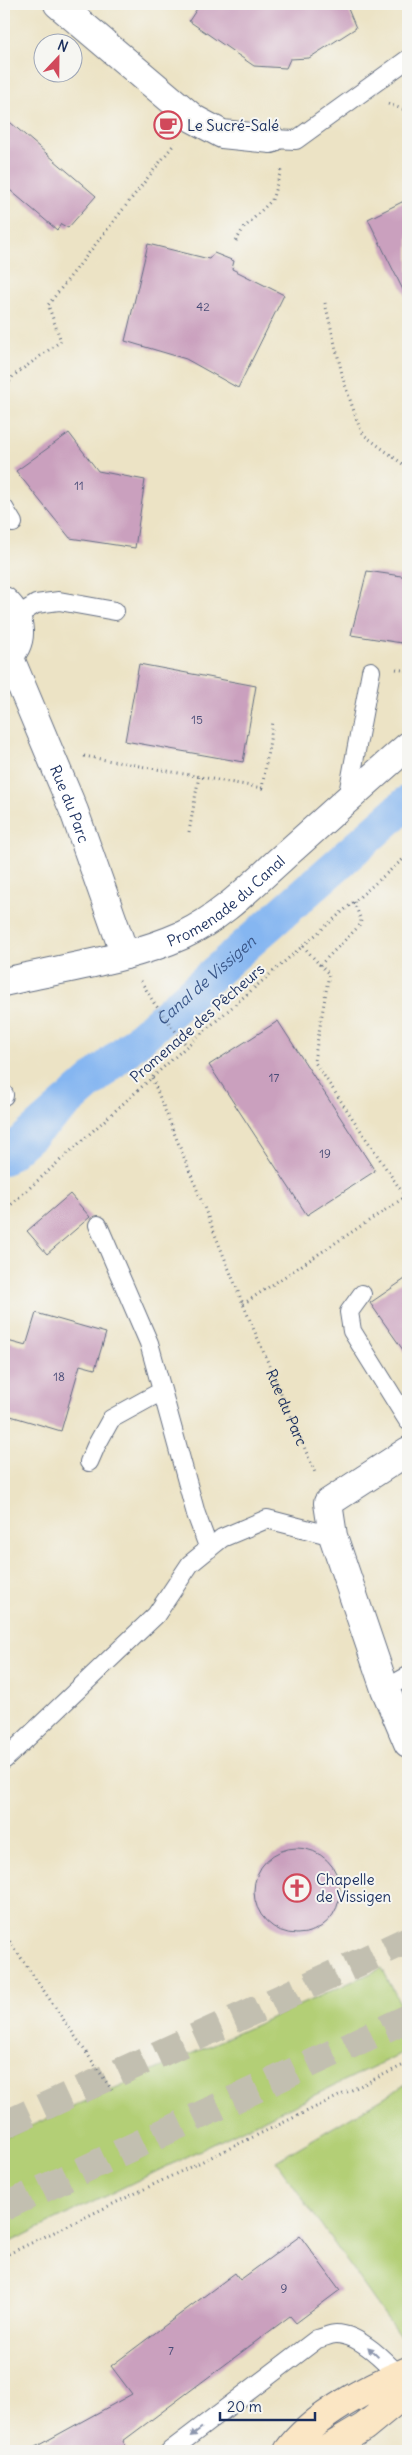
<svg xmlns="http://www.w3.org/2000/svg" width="412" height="2455" viewBox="0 0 412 2455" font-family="Delius,sans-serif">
<rect width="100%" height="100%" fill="#f6f6f2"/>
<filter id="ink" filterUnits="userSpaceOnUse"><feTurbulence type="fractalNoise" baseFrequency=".02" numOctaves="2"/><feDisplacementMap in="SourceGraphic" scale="10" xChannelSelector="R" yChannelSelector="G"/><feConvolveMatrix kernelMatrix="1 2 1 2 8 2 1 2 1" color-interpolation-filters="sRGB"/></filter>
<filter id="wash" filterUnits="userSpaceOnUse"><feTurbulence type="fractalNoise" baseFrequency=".0096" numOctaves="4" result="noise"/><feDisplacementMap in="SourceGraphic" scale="20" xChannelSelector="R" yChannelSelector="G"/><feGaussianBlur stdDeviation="1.12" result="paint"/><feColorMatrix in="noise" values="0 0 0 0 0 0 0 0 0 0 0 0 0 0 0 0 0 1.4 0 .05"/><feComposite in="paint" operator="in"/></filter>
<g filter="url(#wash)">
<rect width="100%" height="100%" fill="#ece3c5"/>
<path fill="#b3cf76" stroke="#677f6a" d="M382 1968 408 2019V2050L4 2245V2138Z
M408 2083V2338L403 2341 276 2161Z"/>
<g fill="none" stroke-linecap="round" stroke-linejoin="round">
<path stroke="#85b6f1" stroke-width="34" id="s1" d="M4 1158 408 802"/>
</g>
<g id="blocks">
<path fill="#caa0be" d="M200 4H346L356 28 309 58 290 59 286 68 254 66 189 21Z
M4 117 96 196 68 228 61 224 57 230 4 185Z
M408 199V300L368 219Z
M148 244 209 259 214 253 234 261 232 269 284 295 238 388 186 359 125 341Z
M69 433 98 471 145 480 135 548 70 538 16 471Z
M367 571 408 577V644L351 635Z
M139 664 256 686 243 762 125 741Z
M278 1021 375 1171 307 1215 209 1065Z
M70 1194 90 1217 47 1254 27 1231Z
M408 1277V1357L370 1303Z
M36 1313 106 1333 95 1369 80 1365 61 1431 4 1414V1340L26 1346Z
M254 1891a43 43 0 1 1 86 0a43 43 0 1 1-86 0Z
M300 2236 340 2290 296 2323 290 2316 123 2441 128 2451H28L132 2394 111 2366 235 2273 240 2280Z"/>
</g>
</g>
<g filter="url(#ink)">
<use href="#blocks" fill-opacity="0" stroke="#646e82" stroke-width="1"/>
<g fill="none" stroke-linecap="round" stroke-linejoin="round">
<path stroke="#c2bfb0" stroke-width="28" stroke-dasharray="28 14" stroke-linecap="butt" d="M4 2125 408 1940
M4 2207 408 2018"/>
<g stroke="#646e82" stroke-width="20">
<path id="lane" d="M271 139 296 140 408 59
M4 508 13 523
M17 616 36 604 59 601 115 611
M347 799 371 671
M4 1094V1096
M98 1225 149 1343 196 1514 209 1549
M362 1294 349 1312 352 1331 408 1421
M89 1462 96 1446 111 1419 162 1391
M385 1689 408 1676
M4 1760 156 1615 190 1564 222 1538 267 1519 333 1536
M170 2451 317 2339C323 2338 330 2334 336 2334 361 2334 389 2365 405 2382"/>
</g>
<g stroke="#646e82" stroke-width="30">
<g id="street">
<path d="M58 4 194 119 222 134 271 139"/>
<path d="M4 601C22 617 26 645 4 660"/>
<path id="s3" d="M9 656 74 811 125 955"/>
<path id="s4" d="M4 982C63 968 127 960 183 935 220 918 251 886 281 859 324 821 365 783 408 746"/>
<path d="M408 1451 328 1503 333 1536 385 1689 408 1743"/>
</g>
</g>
<g stroke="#646e82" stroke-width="30">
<path id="secondary" d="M288 2451C313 2416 369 2387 408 2371
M324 2451 364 2427 408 2391"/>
</g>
<g stroke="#646e82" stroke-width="3" stroke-dasharray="1 4" stroke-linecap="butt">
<path d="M388 104 408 111"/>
<path d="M236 241 243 229 272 200 282 167"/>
<path d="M325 303 344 382 359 426 364 435 408 468"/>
<path d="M4 390 13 376 61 341 48 305 175 143"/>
<path d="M396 669 408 671"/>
<path d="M84 756 262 788 273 722"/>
<path d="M189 832 199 776"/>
<path d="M354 902 361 920 360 925 320 965 329 974 314 1061 408 1201"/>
<path d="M303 946 320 965"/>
<path d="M141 981 154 1003 187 1046"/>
<path id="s2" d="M152 1078 243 1304 316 1475"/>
<path d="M4 1211 187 1046 408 855"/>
<path d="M243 1304 408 1195"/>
<path d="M4 1933 112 2090"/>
<path d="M4 2256 408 2063"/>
</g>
<use href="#lane" stroke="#fff" stroke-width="18"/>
<use href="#street" stroke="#fff" stroke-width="28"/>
<use href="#secondary" stroke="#fbe6c4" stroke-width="28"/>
</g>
<defs><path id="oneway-solid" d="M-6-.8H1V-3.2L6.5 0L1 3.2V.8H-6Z" transform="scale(1.25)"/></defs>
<g fill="#8d97ae">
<use href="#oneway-solid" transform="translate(373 2352) rotate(-136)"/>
<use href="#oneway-solid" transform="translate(196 2432) rotate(143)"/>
</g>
</g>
<defs>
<g id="cafe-ring" transform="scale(1.4375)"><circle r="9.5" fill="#f6f6f2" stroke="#d1495b" stroke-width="1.5"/><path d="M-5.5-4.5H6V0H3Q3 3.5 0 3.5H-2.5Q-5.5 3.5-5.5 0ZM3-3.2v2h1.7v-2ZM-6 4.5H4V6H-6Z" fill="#d1495b"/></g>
<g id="church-ring" transform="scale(1.4375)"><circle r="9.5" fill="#f6f6f2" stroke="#d1495b" stroke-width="1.5"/><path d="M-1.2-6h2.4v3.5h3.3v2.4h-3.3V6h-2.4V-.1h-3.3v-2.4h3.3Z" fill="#d1495b"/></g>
</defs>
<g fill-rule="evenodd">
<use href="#cafe-ring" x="168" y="125"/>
<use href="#church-ring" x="297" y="1888"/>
</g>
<g text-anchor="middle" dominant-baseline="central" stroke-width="4" stroke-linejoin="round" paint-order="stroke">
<g font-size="12" fill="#474b76">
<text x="203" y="306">42</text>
<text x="79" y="485">11</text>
<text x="197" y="719">15</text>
<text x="274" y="1077">17</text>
<text x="325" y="1153">19</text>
<text x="59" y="1376">18</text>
<text x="284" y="2288">9</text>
<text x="171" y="2350">7</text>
</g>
<g font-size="15" fill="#1b2f5e" stroke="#f6f6f2" text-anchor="start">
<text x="187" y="125">Le Sucré-Salé</text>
<text x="316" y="1879">Chapelle<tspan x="316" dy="17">de Vissigen</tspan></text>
</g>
<g font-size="15" fill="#1b2f5e" stroke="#f6f6f2">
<text stroke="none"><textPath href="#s3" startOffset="160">Rue du Parc</textPath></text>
<text stroke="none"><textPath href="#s4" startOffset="240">Promenade du Canal</textPath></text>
<text transform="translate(197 1023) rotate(-41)">Promenade des Pêcheurs</text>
<text stroke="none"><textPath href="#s2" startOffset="356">Rue du Parc</textPath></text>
</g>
<g font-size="16" font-style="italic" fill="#3b588a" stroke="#f6f6f2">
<text stroke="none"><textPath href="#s1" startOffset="269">Canal de Vissigen</textPath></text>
</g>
</g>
<rect width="412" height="2455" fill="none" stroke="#f6f6f2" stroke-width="20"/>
<g transform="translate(58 58) rotate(22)"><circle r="24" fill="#f6f6f2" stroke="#9ea6b7"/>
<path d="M0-4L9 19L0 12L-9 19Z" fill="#d1495b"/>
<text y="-8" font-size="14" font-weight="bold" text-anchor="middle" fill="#1b2f5e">N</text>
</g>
<path d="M220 2412v8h95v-8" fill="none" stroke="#1b2f5e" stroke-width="2.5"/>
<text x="227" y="2412" font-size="15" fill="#1b2f5e" stroke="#f6f6f2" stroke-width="4" paint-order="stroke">20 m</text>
</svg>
